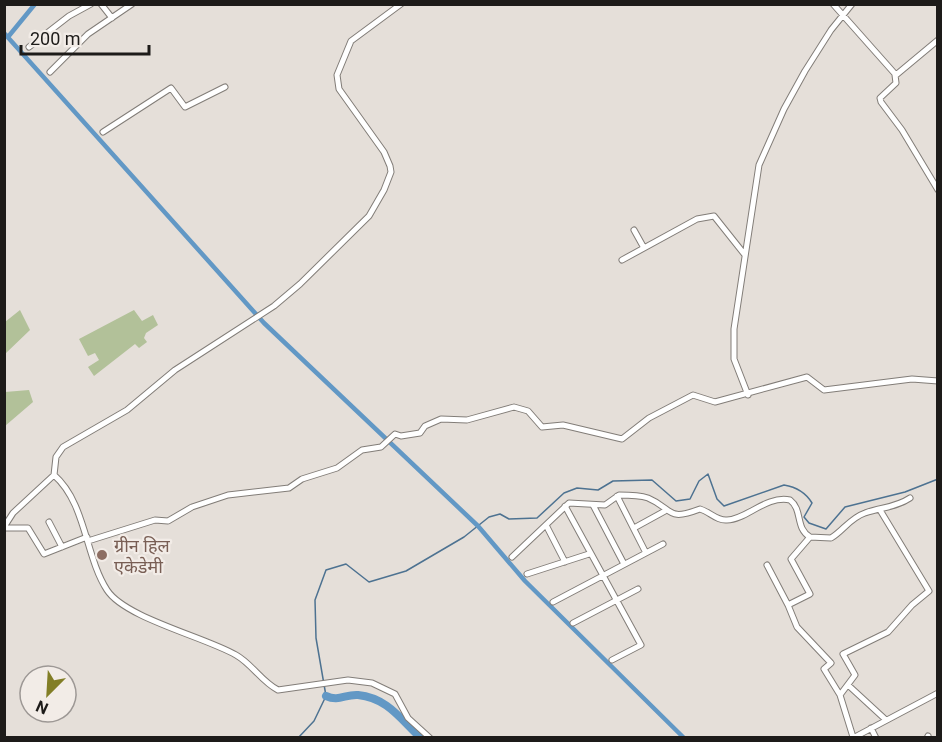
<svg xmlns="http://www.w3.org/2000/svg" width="942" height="742" viewBox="0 0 942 742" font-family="Roboto,'Noto Sans Devanagari',sans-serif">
<rect width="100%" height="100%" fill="#e5dfd9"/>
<path fill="#b2c199" d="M20 310 30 330 5 354V322Z
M134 310 142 321 153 315 158 325 146 333 144 338 147 342 139 348 135 344 94 376 88 367 99 360 95 353 88 356 79 339Z
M29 390 33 402 5 426V392Z"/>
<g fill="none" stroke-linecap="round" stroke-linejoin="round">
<path stroke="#4d7291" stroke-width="1.5" d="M298 738 314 721 326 696 316 638 315 600 326 570 346 564 369 582 406 571 464 537 489 517 500 514 509 519 537 518 564 493 577 488 598 490 613 481 652 480 676 501 690 499 699 481 708 474 717 499 724 506 784 485C796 487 806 493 812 503L804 517 809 523 826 529 845 507 905 492 938 479"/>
<path stroke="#6298c5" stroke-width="4.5" d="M4 33 264 323 478 526 525 581 684 738
M8 37 35 4"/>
<path stroke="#6298c5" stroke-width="8" d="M326 696C339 702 345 694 358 695 388 698 401 720 421 738"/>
<g stroke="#827d78" stroke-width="7">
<path id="minor" d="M101 4 112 18
M833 4 896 75 938 40
M29 47 69 16 91 4
M50 72 88 34 132 4
M895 75 896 83 880 98 881 102 902 130 938 190
M103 132 171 88 185 107 225 87
M634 230 644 248
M622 260 697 219 714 216 745 255
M748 395 734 359V329L759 165 784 109 805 71 831 30 852 4
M54 475C86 503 85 556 107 590 125 618 205 637 236 655 252 664 262 682 278 690L348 680 372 683 395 694 408 718 430 738
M617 496 646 553
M593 505 624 564
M565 506 641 645 612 660
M49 522 62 547
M546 525 565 562
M4 527 13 513 54 475 56 457 63 447 127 410 175 370 274 306 300 284 369 216 384 190 391 172 390 166 384 152 339 89 337 75 351 41 401 4
M4 528H28L44 554 87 537
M634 528 665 511
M88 541 155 520 168 521 192 507 228 495 289 488 302 479 337 468 362 450 381 447 395 434 401 436 420 433 425 426 441 419 467 420 514 407 528 411 542 427 563 425 622 439 649 418 693 395 715 402 807 377 824 390 912 379 938 381
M512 557 569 503 605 505 619 495C628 495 639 495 648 498 674 509 666 522 700 509 710 512 717 521 727 520 746 520 766 495 790 500 803 510 795 528 810 537
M767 565 788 605
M527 574 589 554
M553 602 663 544
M573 623 638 589
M848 685 886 720
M840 695 824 669 831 663 797 627 788 605 810 594 791 559 810 537 831 538C843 531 850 518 865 513 881 507 895 508 910 498
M871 728 876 738
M853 737 840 695 855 675 843 654 888 632 912 605 929 591 880 510
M853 738 938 693
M927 738 928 736"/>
</g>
<use href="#minor" stroke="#fff" stroke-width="5"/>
</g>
<circle fill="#8d6e63" stroke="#f2ece7" stroke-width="2" cx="102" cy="555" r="6"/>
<g text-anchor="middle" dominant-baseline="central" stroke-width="4.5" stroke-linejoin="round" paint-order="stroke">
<g font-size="18" fill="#785e54" stroke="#f2ece7" text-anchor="start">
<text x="114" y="545">ग्रीन हिल<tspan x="114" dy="21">एकेडेमी</tspan></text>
</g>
</g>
<rect width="942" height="742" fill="none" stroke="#1d1b19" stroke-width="12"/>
<g transform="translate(48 694) rotate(204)"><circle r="28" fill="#f2ece7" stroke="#9d9895" stroke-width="1.5"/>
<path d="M0-4.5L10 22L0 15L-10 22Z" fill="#827e26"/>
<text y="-9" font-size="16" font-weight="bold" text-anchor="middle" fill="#1d1b19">N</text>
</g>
<path d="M21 45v9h128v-9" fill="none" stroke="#1d1b19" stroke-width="3"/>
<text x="30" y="45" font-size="18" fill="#1d1b19" stroke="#f2ece7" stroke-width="4.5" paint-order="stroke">200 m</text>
</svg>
